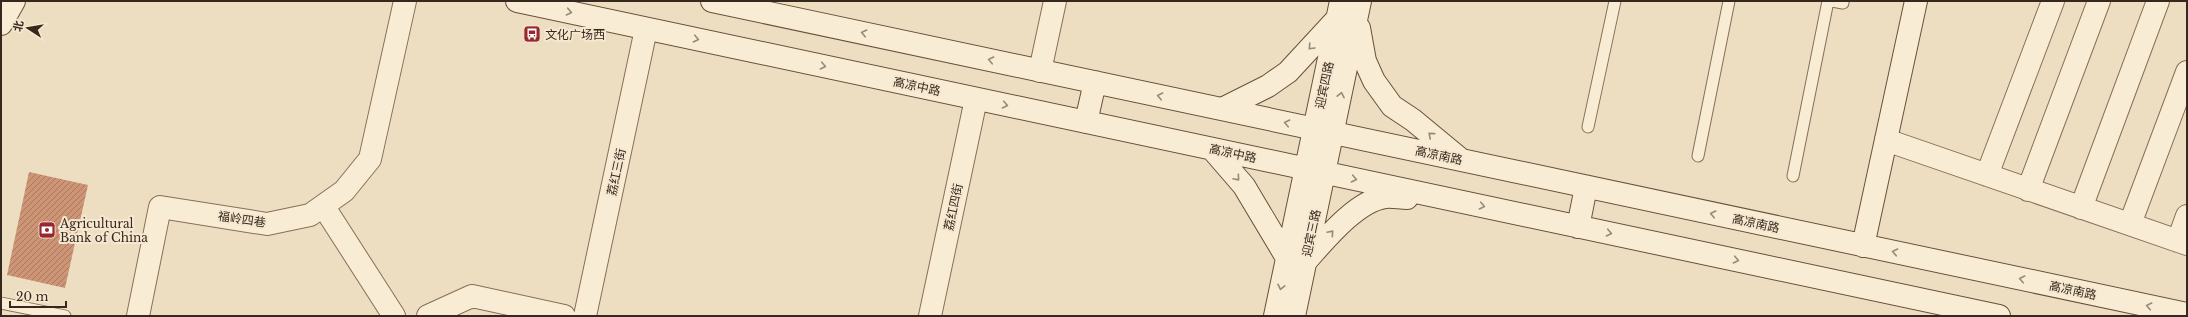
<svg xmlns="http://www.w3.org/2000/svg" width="2188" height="317" viewBox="0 0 2188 317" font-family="'Libre Baskerville','Noto Sans SC',serif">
<defs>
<pattern id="building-hatch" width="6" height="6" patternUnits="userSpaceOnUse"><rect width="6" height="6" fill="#cd9576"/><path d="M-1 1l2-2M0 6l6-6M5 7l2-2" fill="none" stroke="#a77a60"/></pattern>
</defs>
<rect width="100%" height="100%" fill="#eedec1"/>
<path fill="url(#building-hatch)" d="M29 172 88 185 65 288 7 275Z"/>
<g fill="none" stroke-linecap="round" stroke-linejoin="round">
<g stroke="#886e58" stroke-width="13">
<path id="lane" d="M1832 1 1843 3
M1588 127 1615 1
M1698 156 1729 1
M1793 176 1828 1
M1 303 65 316"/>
</g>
<g stroke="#886e58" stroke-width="24">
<path id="street" d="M1040 71 1055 1
M1886 140 2187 244
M1987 175 2053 1
M2028 190 2099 1
M324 207 394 316
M2081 208 2158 1
M2130 224 2187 72
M2178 241 2187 216
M138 316 160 207 267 224 310 215 344 191 370 159 405 1
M428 316 472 296 564 316
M585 316 646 29
M930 316 976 99"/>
</g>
<g stroke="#69503c" stroke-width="24">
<path id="secondary" d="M517 1 1999 316
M712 1 2187 314
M1 24 14 1
M1359 28 1365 61 1374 81 1392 106 1413 120 1459 158
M1222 109 1268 86 1288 72 1337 19
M1086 122 1095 82
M1212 149 1244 186 1287 258
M1578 227 1586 187
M1863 246 1916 1
M1306 261C1324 241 1356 201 1385 197 1392 196 1400 198 1407 198
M1275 316 1341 1
M1294 316 1360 1"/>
</g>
<use href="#lane" stroke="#f9ecd4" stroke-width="11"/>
<use href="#street" stroke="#f9ecd4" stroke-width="22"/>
<use href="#secondary" stroke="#f9ecd4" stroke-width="22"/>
</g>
<defs><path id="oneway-chevron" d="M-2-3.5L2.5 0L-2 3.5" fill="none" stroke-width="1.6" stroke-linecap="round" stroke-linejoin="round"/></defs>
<g stroke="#988a78">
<use href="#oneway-chevron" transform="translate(569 12) rotate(12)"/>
<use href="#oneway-chevron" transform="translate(864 33) rotate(-168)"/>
<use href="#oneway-chevron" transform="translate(696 39) rotate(12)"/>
<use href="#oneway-chevron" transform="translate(1311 47) rotate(133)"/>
<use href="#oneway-chevron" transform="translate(991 60) rotate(-168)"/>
<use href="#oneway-chevron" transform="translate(823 66) rotate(12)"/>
<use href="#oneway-chevron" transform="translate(1341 95) rotate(-78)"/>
<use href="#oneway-chevron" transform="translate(1160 96) rotate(-168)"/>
<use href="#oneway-chevron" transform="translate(1005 105) rotate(12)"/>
<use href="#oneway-chevron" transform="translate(1287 123) rotate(-168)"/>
<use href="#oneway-chevron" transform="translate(1431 135) rotate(-140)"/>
<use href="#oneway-chevron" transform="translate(1237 178) rotate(49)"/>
<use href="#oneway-chevron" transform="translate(1354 179) rotate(12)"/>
<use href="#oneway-chevron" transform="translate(1482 206) rotate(12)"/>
<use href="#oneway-chevron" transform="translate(1713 214) rotate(-168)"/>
<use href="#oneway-chevron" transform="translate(1331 233) rotate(-49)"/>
<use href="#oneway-chevron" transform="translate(1609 233) rotate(12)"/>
<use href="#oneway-chevron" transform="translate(1895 252) rotate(-168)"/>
<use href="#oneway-chevron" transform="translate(1736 260) rotate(12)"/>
<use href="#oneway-chevron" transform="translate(2022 279) rotate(-168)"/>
<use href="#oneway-chevron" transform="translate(1281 287) rotate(102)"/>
<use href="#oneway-chevron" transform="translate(2149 306) rotate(-168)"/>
</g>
<defs>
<g id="bus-square" transform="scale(0.9)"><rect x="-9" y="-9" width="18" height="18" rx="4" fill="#972830" stroke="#f6e8d0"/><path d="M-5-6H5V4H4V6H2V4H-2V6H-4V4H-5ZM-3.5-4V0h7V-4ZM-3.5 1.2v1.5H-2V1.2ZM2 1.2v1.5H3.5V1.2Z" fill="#fff"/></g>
<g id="bank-square" transform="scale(0.9)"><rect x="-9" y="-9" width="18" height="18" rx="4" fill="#972830" stroke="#f6e8d0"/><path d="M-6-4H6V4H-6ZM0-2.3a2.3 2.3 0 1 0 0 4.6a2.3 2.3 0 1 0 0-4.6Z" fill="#fff"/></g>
</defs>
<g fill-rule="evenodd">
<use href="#bus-square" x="532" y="34"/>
<use href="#bank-square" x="47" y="230"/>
</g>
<g text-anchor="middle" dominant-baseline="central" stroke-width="4" stroke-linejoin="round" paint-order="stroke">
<g font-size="12" fill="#37281d" stroke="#f6e8d0" text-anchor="start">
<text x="545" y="34">文化广场西</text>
<text x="60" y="223">Agricultural<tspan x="60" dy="14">Bank of China</tspan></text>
</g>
<g font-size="12" fill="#37281d" stroke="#f6e8d0">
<text transform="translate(1324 85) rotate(-78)">迎宾四路</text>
<text transform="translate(917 86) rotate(12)">高凉中路</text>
<text transform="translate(1233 153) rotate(12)">高凉中路</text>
<text transform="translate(1439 155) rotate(12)">高凉南路</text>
<text transform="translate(616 172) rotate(-78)">荔红三街</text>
<text transform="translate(953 207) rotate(-78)">荔红四街</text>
<text transform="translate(242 219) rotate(8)">福岭四巷</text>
<text transform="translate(1756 223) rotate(12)">高凉南路</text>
<text transform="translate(1311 233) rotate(-78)">迎宾三路</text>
<text transform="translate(2073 290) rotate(12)">高凉南路</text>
</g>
</g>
<rect width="2188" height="317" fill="none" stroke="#37281d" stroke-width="4"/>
<g transform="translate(28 28) rotate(282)" stroke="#f6e8d0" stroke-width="3" paint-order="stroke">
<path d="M0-3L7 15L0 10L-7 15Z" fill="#37281d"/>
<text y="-6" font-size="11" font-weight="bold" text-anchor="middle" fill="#37281d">北</text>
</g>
<path d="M10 301v6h56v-6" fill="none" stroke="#37281d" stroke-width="2"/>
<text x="16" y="301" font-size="12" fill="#37281d" stroke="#f6e8d0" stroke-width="3" paint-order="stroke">20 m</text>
</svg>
